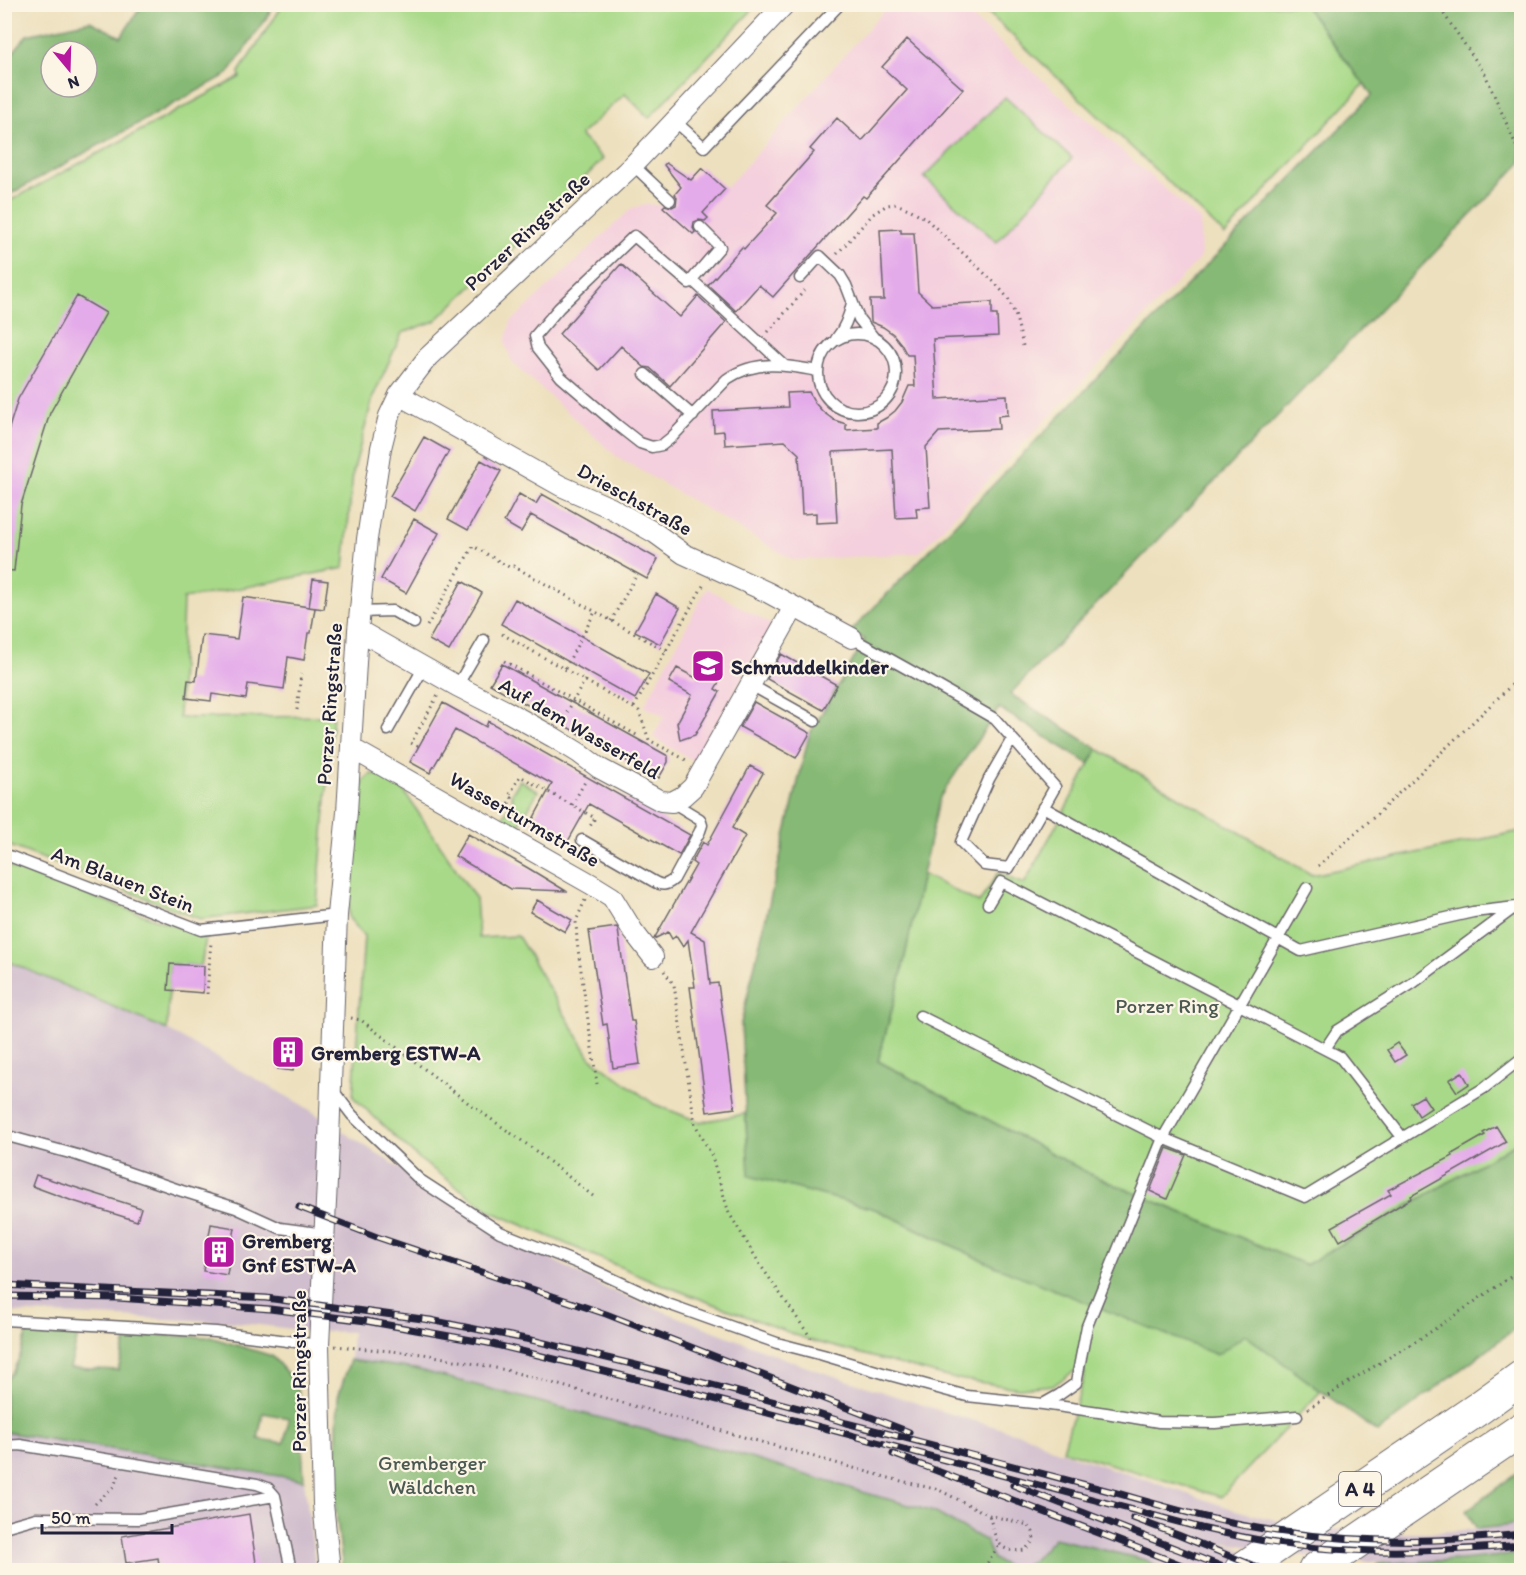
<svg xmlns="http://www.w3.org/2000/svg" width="1526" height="1575" viewBox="0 0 1526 1575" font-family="Itim,sans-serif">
<rect width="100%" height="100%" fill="#fcf5e5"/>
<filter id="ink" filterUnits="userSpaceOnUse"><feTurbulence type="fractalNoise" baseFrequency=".0167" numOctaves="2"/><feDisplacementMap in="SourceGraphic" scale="12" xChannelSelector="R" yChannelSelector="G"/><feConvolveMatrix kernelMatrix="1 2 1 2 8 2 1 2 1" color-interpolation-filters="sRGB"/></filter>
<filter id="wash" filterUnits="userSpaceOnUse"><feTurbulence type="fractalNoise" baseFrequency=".008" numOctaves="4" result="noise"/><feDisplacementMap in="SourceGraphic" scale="24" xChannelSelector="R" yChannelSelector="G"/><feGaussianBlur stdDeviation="1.35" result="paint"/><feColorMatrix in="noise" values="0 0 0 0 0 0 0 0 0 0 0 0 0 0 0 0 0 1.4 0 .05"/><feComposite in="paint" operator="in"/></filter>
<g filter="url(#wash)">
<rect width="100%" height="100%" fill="#ede0be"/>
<path fill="#f4cfdd" d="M889 5H958L1200 220 1201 257 919 553 793 560 616 456 512 362 505 342 511 322 632 208 648 204 662 206 676 190 673 187 687 171 691 174 700 166 726 188Z
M707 588 772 625 695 762 653 737 664 716 644 706Z"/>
<path fill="#d0bdcd" d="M5 960 167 1030 299 1103 486 1224 607 1289 645 1304 807 1367 944 1412 1031 1437 1056 1450 1239 1511 1283 1522 1334 1529 1385 1533H1425L1477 1529 1521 1524V1554L1460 1560 1391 1563 1311 1557 1222 1542 1288 1570H1174L1146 1560 1054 1538 1033 1561 1014 1570 993 1559 934 1512 866 1493 730 1452 415 1369 350 1360 352 1332 308 1331 234 1322 5 1312Z
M4 1432 304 1480 316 1570H5Z"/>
<path fill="#a8d988" stroke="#657e62" stroke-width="1.5" d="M283 5H757L649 118 625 94 580 135 603 159 545 218 435 321 402 333 373 397 353 473 344 568 183 599 179 718 333 716 317 905 200 919 5 844 4 204 240 77 239 72Z
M980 5H1304L1364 84 1225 235Z
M1005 97 1072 158 997 242 924 177Z
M1098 749 1312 875 1521 831V1140L1306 1265 1092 1175 878 1061 901 976 922 874 979 903 998 873 1024 884Z
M371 774 382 775 400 785 476 899 479 938 518 936 590 1057 654 1104 700 1122 745 1114 750 1176 875 1209 997 1267 1245 1334 1321 1391 1221 1497 1063 1450 1085 1373 1074 1371 1054 1385 1018 1388 951 1378 809 1340 653 1281 492 1212 419 1159 353 1097 364 936 349 918 352 832 364 780Z
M520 780 538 791 516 831 500 822 513 800 511 795Z
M4 865 206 937 201 966 170 964 167 1030 5 960Z"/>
<path fill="#86b974" stroke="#546e58" stroke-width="1.5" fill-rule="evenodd" d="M143 4H270L271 11 228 74 5 197V63L27 35 90 21 121 37ZM51 51H87V87H51Z
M1304 5H1521V163L1010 694 1098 749 1089 764 999 708 940 797 922 874 901 976 878 1061 1092 1175 1306 1265 1521 1140V1324L1377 1432 1245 1335 1217 1355 997 1267 875 1209 749 1176 741 1023 809 735 865 640 851 631 1372 95Z
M33 1330 79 1332 70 1368 118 1370 128 1334 210 1337 272 1356 292 1379 299 1393 304 1480 5 1432V1382L13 1371 20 1356 27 1334ZM263 1413 289 1418 284 1443 258 1439Z
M350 1360 415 1369 730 1452 866 1493 934 1512 986 1541 993 1559 1014 1570 1033 1561 1054 1538 1146 1560 1164 1570H343L335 1503 338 1397Z
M1521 1470V1524L1477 1529 1466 1511Z
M1521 1554V1570H1371L1380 1564 1391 1563 1460 1560Z"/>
<g id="blocks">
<path fill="#e4abea" d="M907 39 963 89 866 198 863 196 773 297 759 285 736 311 708 285 742 247 744 249 777 213 767 205 814 152 810 149 837 118 862 141 907 90 882 67Z
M666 163 691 180 702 168 725 189 703 213 708 218 705 221 699 220 694 222 693 228 695 232 693 234 663 207 665 205 672 207 676 205 677 198 675 194 681 187 664 165Z
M901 229V233H914L918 292 932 305 992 302V315H997L998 336 933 339 937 399 1007 395 1008 415 998 416 999 429 939 432 926 447 930 507 916 508 917 517 896 518 892 449 833 452 837 522 816 523V513L802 514 799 454 785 441 725 445 724 431 714 432 713 411 788 407 787 393 809 392 815 403 823 412 834 420 846 424V430L877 428V423L886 418 895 411 902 402 909 386H915L913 355H907L901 344 893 334 883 327 871 322 870 300H884L880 230Z
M621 264 680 317 698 296 726 322 670 386 650 368 644 367 621 346 599 370 559 334Z
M77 296 106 313 50 413 21 505 14 571 4 570V444L18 399Z
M424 437 449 451 415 511 390 496Z
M481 460 501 471 468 530 448 519Z
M519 494 536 504 542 494 658 559 647 579 531 515 521 532 504 522Z
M414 519 439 533 406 593 381 579Z
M313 579 328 581 324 609 309 607Z
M462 581 482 593 449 651 429 640Z
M656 594 680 608 660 644 635 631Z
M243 597 315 608 311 633H308L304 660 288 657 284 689 248 684 246 699 212 694 211 701 186 698 188 680 196 681 202 635 237 639Z
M515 599 649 674 635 699 501 624Z
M781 654 837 685 823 710 767 679Z
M502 664 668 756V762L659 778 612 753V752L490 684Z
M677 668 696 678 700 671 719 682 715 689 720 692 695 735 680 740 677 723 692 695 669 682Z
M754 702 810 733 796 758 740 727Z
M443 703 486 727 488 721 690 835 679 855 589 804 567 843 531 823 552 784 455 730 430 773 410 762Z
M750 766 763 773 732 828 745 836 691 932 705 940 710 984 718 983 735 1108 707 1112 690 987H695L688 940 683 947 676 936 672 939 668 932 654 939 696 865 692 862 703 842 707 845Z
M468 834 528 868 566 891 511 889 455 856Z
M537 900 572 920 565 932 530 912Z
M617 927 618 930 631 1021H634L640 1064 613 1068 607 1024 603 1025 589 931Z
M170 964 204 966 203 993 168 990Z
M282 1038 298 1041 293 1071 278 1069Z
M1397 1043 1406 1055 1395 1062 1387 1050Z
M1462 1072 1469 1084 1457 1092 1449 1080Z
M1423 1096 1431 1108 1419 1116 1411 1103Z
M1496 1126 1506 1142 1411 1196 1412 1198 1340 1241 1332 1227 1391 1194 1388 1190 1453 1156 1452 1154 1485 1135 1483 1133Z
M1167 1148 1186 1155 1167 1199 1150 1191Z
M36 1175 141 1208 137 1221 70 1200 32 1186Z
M211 1224 235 1228 227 1275 203 1271Z
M249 1514 257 1570H160L158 1558 126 1563 122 1536Z"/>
</g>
</g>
<g filter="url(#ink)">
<use href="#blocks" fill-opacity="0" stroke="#696469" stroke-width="1.5"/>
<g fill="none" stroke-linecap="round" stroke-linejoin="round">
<g stroke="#696469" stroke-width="13">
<path id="service" d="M676 122 704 147 840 4
M633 165 670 200
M700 227 720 247 689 283 634 236 559 308 535 336 538 348 561 377 617 425 640 443 652 447 662 445 672 437 727 379C756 359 786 365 818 371
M800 278 820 256 840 275 846 285 859 319 874 338
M692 280 715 301
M720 306 784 365
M818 373a39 39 0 1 1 78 0a39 39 0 1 1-78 0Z
M836 339C845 328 849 317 852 303
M645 374 693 416
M359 612 393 611 414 623
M852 638 929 681 995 719 1055 787 1009 868 984 865 961 842 989 779 1012 739
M751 685 815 721
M457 686 484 640
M388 730 424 667
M1043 807 1301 951 1473 912 1516 907
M582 840 653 881C662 886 666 886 674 879L700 831 702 825 700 819 672 802
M4 854 201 930 337 915
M988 904 1001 882 1340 1057 1402 1137
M920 1016 1163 1138 1305 1197 1484 1088 1522 1058
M1325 1049 1337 1031 1413 983 1514 908
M332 1089 352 1115 420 1180 500 1232 585 1266 665 1303 777 1343 823 1355 886 1374 967 1396 1043 1404 1059 1395 1076 1383 1087 1326 1163 1138 1307 888
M4 1135 77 1155 182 1191 236 1208 280 1228 325 1234
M4 1320 216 1332 319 1345
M1043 1404 1106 1413 1159 1422 1215 1423 1297 1416
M4 1446 20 1445 257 1484 268 1488 275 1496 291 1570
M4 1527 36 1518 139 1519 275 1496"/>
</g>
<g stroke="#696469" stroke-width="22">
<path id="minor" d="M399 395 561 486 611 508 655 533 684 554 767 592 852 638
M358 630 457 686 504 710 553 737 579 753 599 768 661 801 672 802 683 796 693 787 794 607
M351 748 591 884 612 897 633 931 653 957
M330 1570 323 1504 319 1345 329 1141 337 915 347 812 358 630 367 539 381 448 389 416 399 395 428 357 633 165 785 4"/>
</g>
<g stroke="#696469" stroke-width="35">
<path id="motorway" d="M1241 1570 1479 1408 1522 1377
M1315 1570 1522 1429"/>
</g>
<path stroke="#696469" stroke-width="3" stroke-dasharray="1.5 4.5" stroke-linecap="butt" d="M1437 4 1485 74 1522 159
M837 254 873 214 887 205 896 204 911 210 925 218 994 282 1008 298 1016 317 1024 350
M768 332 805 290
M611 621 635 578
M427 626 473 546 509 567 513 566 666 651
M502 634 639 711 649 740 688 761
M504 661 640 737
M565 668 595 612
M634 707 704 584
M297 710 301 674
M561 723 585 680
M418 746 411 743 438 695
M572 805 586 780
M503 814 512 798 509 796 520 776 595 818 589 828
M1318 866 1374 817 1522 675
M585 900 576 921 577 942 597 1084
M664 971 674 985 695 1124 711 1154 729 1213 761 1266 811 1338
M207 994 211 942
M351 1018 361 1020 471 1105 532 1148 593 1196
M335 1346 424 1354 506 1370 889 1478 939 1490 989 1515 1028 1525 1033 1532 1034 1540 1025 1550C996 1554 996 1538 989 1515
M1308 1409 1355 1378 1426 1335 1522 1269
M95 1504 113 1487 119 1475
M978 1570 986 1565 999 1545"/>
<use href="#service" stroke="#fff" stroke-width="10"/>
<use href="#minor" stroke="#fff" stroke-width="20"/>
<use href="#motorway" stroke="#fff" stroke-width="33"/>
<g stroke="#22223b" stroke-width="7">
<path id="rail" d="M299 1207 377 1237 606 1314 909 1432
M4 1285 266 1298 430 1320 536 1341 636 1365 806 1410 846 1423C934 1445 1022 1468 1109 1491 1164 1506 1222 1524 1277 1531 1358 1543 1440 1543 1522 1534
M4 1296 118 1298 270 1309 366 1321 488 1343 604 1371 726 1402 1201 1528C1240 1537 1279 1545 1319 1548 1386 1554 1454 1551 1522 1545
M893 1454 1195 1570
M1013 1485 1231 1570
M1133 1518 1178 1535 1264 1570"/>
</g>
<use href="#rail" stroke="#fcf5e5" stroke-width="4.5" stroke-dasharray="14" stroke-linecap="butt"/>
</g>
</g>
<defs>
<g id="school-square" transform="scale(1.725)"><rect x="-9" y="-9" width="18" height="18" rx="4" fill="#b5179e" stroke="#fcf5e5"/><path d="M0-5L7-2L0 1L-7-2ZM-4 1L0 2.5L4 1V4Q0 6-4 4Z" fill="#fff"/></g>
<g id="building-square" transform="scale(1.725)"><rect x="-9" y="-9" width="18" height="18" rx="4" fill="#b5179e" stroke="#fcf5e5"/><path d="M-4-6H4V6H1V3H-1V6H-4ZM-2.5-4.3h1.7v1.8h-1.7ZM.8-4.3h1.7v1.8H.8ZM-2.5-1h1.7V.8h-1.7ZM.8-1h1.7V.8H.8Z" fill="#fff"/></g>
</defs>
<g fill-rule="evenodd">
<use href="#school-square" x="708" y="666"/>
<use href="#building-square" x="288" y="1052"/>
<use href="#building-square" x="219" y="1252"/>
</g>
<g text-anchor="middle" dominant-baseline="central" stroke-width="4.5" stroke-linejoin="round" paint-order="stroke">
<rect fill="#fcf5e5" stroke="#63616e" stroke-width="1.5" x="1339" y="1472" width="42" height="34" rx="4.5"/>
<g font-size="20" font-weight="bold" fill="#22223b">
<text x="1360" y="1489">A 4</text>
</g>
<g font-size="21" fill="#22223b" stroke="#fcf5e5">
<text transform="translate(527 231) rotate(-43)">Porzer Ringstraße</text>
<text transform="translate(635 499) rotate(29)">Drieschstraße</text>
<text transform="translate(329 704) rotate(-86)">Porzer Ringstraße</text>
<text transform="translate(580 728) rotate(30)">Auf dem Wasserfeld</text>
<text transform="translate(525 819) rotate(30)">Wasserturmstraße</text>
<text transform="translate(123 879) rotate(21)">Am Blauen Stein</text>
<text transform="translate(298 1371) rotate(-90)">Porzer Ringstraße</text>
</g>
<g font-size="21" font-weight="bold" fill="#22223b" stroke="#fcf5e5" text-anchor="start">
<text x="731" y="666">Schmuddelkinder</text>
<text x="311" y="1052">Gremberg ESTW-A</text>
<text x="242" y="1240">Gremberg<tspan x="242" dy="24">Gnf ESTW-A</tspan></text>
</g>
<g font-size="21" fill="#4a5952" stroke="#fcf5e5">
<text x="1167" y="1005">Porzer Ring</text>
<text x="432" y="1462">Gremberger<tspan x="432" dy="24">Wäldchen</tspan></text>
</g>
</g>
<rect width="1526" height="1575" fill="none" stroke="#fcf5e5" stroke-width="24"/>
<g transform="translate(69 69) rotate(161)"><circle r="28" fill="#fcf5e5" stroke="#a5a1a1" stroke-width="1.5"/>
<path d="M0-4.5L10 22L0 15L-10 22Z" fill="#b5179e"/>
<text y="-9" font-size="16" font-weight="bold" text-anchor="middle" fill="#22223b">N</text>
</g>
<path d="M42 1524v9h130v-9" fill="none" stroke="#22223b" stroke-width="3"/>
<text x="51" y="1524" font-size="18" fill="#22223b" stroke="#fcf5e5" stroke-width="4.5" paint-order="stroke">50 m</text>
</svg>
